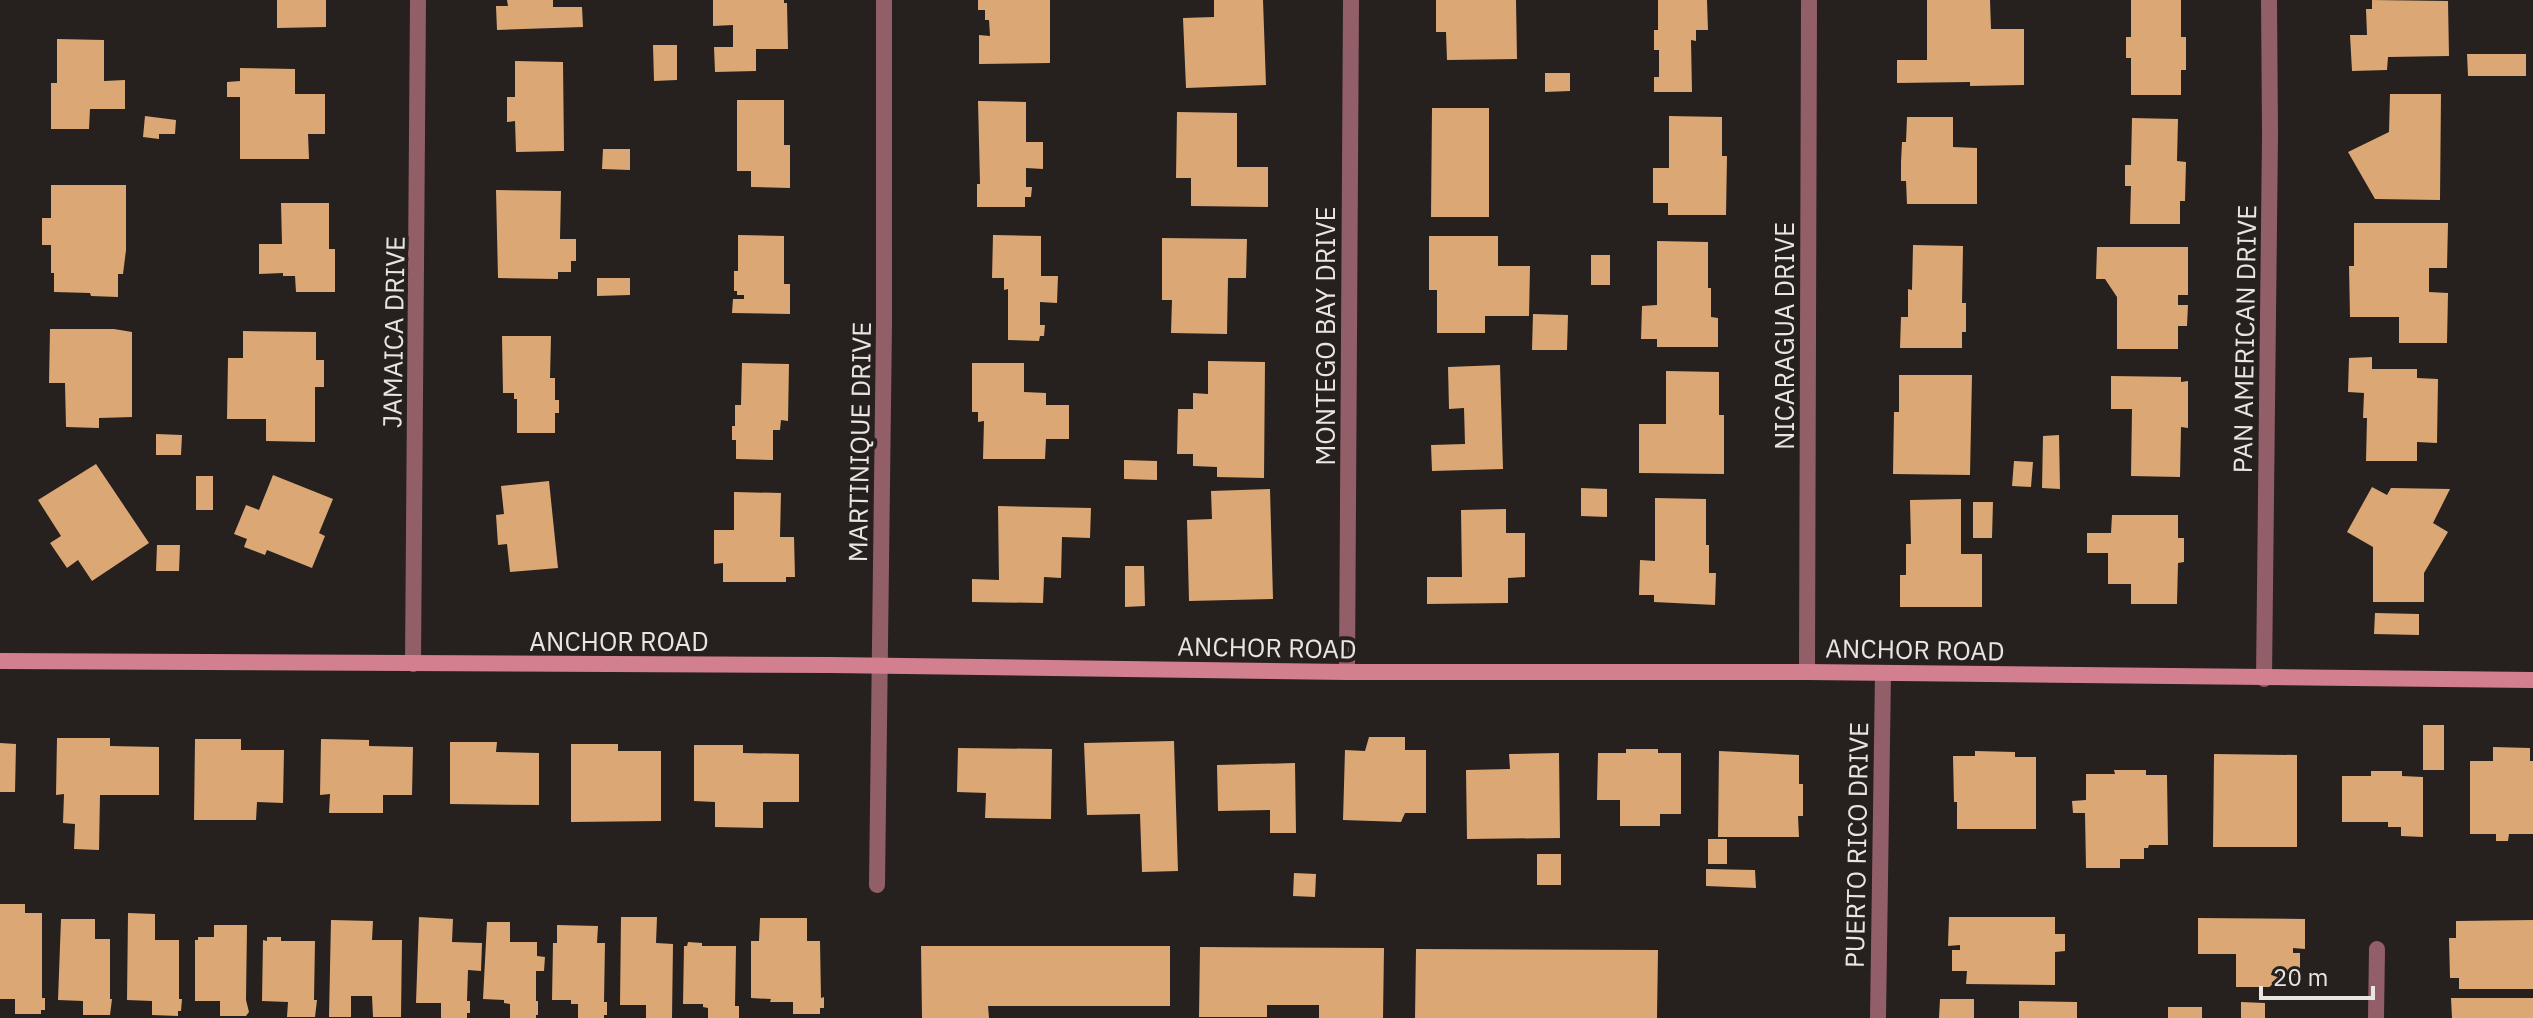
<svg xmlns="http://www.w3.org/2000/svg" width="2533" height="1018" viewBox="0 0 2533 1018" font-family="'IBM Plex Sans',sans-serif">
<rect width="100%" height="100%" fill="#26201f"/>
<path fill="#dba875" d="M277 0H326V27L277 28Z
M507 0H553V7H582L583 27 497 30 496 6H508Z
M713 0H784V3H787L788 49H756V71L715 72 714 47H733V25L713 26Z
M978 0H1050V63L979 64V35L990 36 989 20H985V10H978Z
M1214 0H1263L1266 85 1186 88 1183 18 1214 17Z
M1436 0H1516L1517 59 1447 60 1446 32H1436Z
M1658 0H1707L1708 30H1696V41L1691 40 1692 92H1654V77H1659V50H1654V30H1658Z
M1927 0H1990L1991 29H2024V85L1970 86V82L1897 83V60H1927Z
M2131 0H2181V37H2186V70H2181V95H2131V58H2126V37H2131Z
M2372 0 2448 1 2449 56 2388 57 2387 70 2352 71 2350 35H2367L2366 9H2372Z
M57 39 104 40V81L125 80V109H90L89 129H51V83H57Z
M653 45H677V80L654 81Z
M2467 54H2526V76H2468Z
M515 61 563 62 564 151 516 152 515 121 507 122V97H515Z
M240 68 295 69V94H325V134H308L309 159H240V97H227V82L240 81Z
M1545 73H1570V91L1545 92Z
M2390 94H2441L2440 200 2375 199 2348 152 2389 132Z
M737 100H784V145H790V188L751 187V171H737Z
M978 101 1026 102V142H1043V169L1026 168V187H1032L1031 197H1025V207H977V184H980Z
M1432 108H1489V217H1431Z
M1177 112 1237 113V167H1268V207L1191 206V178H1176Z
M145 116 176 120 175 134H159V139L143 137Z
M1669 116 1722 117V156H1727L1726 215H1668V203H1653V168H1669Z
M1907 117H1953V147L1977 148V204H1907L1906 181H1901V162L1902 142H1906Z
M2132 118 2178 119 2177 161 2186 162 2185 201H2180V224H2130L2131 186H2125V165H2131Z
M603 149H630V170L602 169Z
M51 185H126V250L123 274H118V297L91 296 90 293 54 292V273H51V245H42V218H51Z
M496 190 561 191 560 239H576V261H571V272H558V279L498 278Z
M281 203H329V249H335V292H296L295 276H283V273L259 274V244H282Z
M2354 223H2448L2447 268H2429V292L2448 293 2447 343H2399V317H2350L2349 266H2354Z
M738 235 784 236V284H790V314L732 313 733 299H744V295H737V291H734V271H738Z
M993 235 1041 236V276H1058L1057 303 1040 302V325H1045L1044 336H1040L1039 341 1008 340V289L1004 290V278H992Z
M1429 236H1498V266H1530L1529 316H1485V333H1437V290H1429Z
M1162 238 1247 239 1246 278H1228L1227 334 1171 333 1172 300H1162Z
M1657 241 1708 242V288H1711V317L1718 318V347H1657V339H1641L1642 306 1657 305Z
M1913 245 1963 246 1962 303H1966V332H1962V348H1900L1901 317H1908V289L1912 290Z
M2097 247H2188V295H2178V305H2188L2187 326H2178V349H2117V297L2105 279H2096Z
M1591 255H1610V285H1591Z
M597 278H630V295L597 296Z
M1533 314 1568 315 1567 350H1532Z
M50 329H114L132 332V417L99 418V428L66 427 65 383H49Z
M243 331 316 332V360H324V387H315V442L266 441V419H227L228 358H243Z
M502 336H551L550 378H555V400H559V413H555V433H517V399H514V393H503Z
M2372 357V369H2417V378L2438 379 2437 443 2417 442V461H2366L2367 418H2363L2364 393 2348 392 2349 358Z
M1208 361 1265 362 1264 478 1217 477V467L1193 466V454H1177L1178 409H1193V393L1208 394Z
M742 363 789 364 788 421 781 420 780 430H773V460L736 459V440H732V426H735V405H741Z
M972 363H1024V392L1046 393V405H1069V439H1046L1045 459H983L984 421 978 422V412H972Z
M1500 365 1503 469 1432 471 1431 445 1465 444 1464 408 1449 409 1448 367Z
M1666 371 1719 372V415H1724V474L1639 473V424H1666Z
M1899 375H1972L1970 475 1893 474 1894 412H1899Z
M2111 376 2181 377V382L2188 381V428L2181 427 2180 477 2131 476 2132 409H2111Z
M156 434 182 435 181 455H156Z
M2059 435 2060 489 2042 488 2043 436Z
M1124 460 1157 461V480L1124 479Z
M2014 461 2033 462 2031 487 2012 486Z
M96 464 149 543 92 581 78 560 67 568 50 543 61 536 38 500Z
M273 475 333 499 319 533 325 536 312 568 267 550 265 555 244 547 247 539 234 534 246 505 259 510Z
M196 476H213V510H196Z
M549 481 558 568 510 572 507 544 498 545 496 515 504 514 501 486Z
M2372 487 2387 495 2391 488 2450 489 2433 523 2448 532 2424 573V602H2373V547L2347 532Z
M1581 488 1607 489V517L1581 516Z
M1270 489 1273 599 1189 601 1187 520 1212 519 1211 491Z
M734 492 781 493 780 537H794L795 577H786V582H723V563L714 564V530H734Z
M1655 498 1706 499V545H1709V573H1716L1715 605 1654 602V595H1639L1640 560 1655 561Z
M1961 499V554H1982V607H1900V575H1906V544H1911L1910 500Z
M1973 502H1993L1992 538H1973Z
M998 506 1091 508 1090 538 1062 537 1061 578 1044 577 1043 603 972 602V579L999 580Z
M1506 509V533H1525V577L1508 578V603L1427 604V577H1462L1461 510Z
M2112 515H2178V538H2184V562L2178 563 2177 604H2131V584H2108V553H2087V533H2111Z
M157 545H180L179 571H156Z
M1125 566H1144L1145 606 1125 607Z
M2375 613 2419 614V635L2374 634Z
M2423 725H2444V770H2423Z
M1369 737H1405V750H1426V813H1405L1401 822 1343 820 1345 750 1365 751Z
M57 738H110V746L159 747V795H100L99 850 74 849 75 824 63 823 64 794 56 795Z
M195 739H241V750H284L283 803 257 802 256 820H194Z
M321 739 369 740V746L413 747 412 795H383V813H329L330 794 320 795Z
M1174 741 1178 871 1142 872 1140 814 1087 815 1084 743Z
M450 742H497L496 752 539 753V805L450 804Z
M0 743 16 744 15 792H0Z
M571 744H618V751H661V821L571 822Z
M694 745H743V753L799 754V802H763V828L715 827V802L694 801Z
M2493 747 2530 748V761H2533V834H2509L2508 841H2496V834H2470V761H2493Z
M958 748 1052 749 1051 819 985 818 986 793 957 792Z
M1626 749H1658V753H1681V814H1660V826H1620V800H1597L1598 753H1626Z
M1719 751 1799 755V784H1803V816H1798L1799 837H1718Z
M1975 751 2015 752V757H2036V829H1957V802H1954L1953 756H1975Z
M1559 753 1560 838 1467 839 1466 770 1510 769 1509 754Z
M2214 754 2297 755V847H2213Z
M1295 763 1296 833H1270V810L1218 811 1217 765Z
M2114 770H2146V775H2167L2168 845H2149L2148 848H2144V859H2120V868H2086L2085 813H2073L2072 801 2086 800V774H2115Z
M2371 771H2402V776L2423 777V837L2401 836V827H2388V822H2342V776H2371Z
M1708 839H1727V864H1708Z
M1537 854H1561V885H1537Z
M1706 869 1755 870 1756 888 1706 886Z
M1294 873 1316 874 1315 897 1293 896Z
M0 904H25V913H42V998H45V1010H41V1014H15V999H0Z
M128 913 155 914V940H179V999H182L181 1011H178V1016L152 1015V1001L127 1000Z
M419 917 453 919 452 942 482 943 481 971 468 970 467 1001H470V1013H467V1018H441V1003H416Z
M621 917H657L656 943 673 944 672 1018H646V1005H620Z
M1949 917H2055V934H2065V951L2055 952V985L1966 984 1967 971H1952V950H1960V945L1948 946Z
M760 918H807V941H820L821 998 824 997V1008H820V1014H793V1002H770L771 999 751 998V941H759Z
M2198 918 2305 919V949L2293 948V953H2300V975H2285V987H2236V954H2198Z
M61 919H95V939H110V999H112L110 1015H83V1001L58 1000Z
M331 920 373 921 372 940H402L401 1017H373L372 996H351V1017H329Z
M2533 920V989H2459V978H2450L2449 938H2456V921Z
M487 922H510V942H537V956L545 957 544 971H536V1001H538V1015H536V1018H510V1004L504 1003V1000L483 999Z
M214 925H247L246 1000 249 1012 246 1016H220V1001H195V940H198V937H214Z
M557 925 598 926 597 943H605L604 1002H607V1015H604V1018H578V1004H571V1000H552L553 943H557Z
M267 937H281V941H315L314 1000H317L315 1017H287L288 1002 262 1001 263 940 267 941Z
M688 942 702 943V946H736L735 1006H739V1018H708V1008L703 1007V1004H683L684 946H687Z
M921 946H1170V1006H988L989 1018H922Z
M1200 947 1384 948 1383 1018H1319V1005H1267V1017H1199Z
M1416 949 1658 950 1657 1018H1415Z
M2451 998H2533V1018H2452Z
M1940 999H1974V1018H1939Z
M2019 1001 2077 1002V1018H2019Z
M2241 1002 2265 1003V1018H2241Z
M2168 1007H2202V1018H2168Z"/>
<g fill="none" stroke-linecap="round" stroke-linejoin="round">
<path stroke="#925f68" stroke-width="16" d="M413 664 418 0
M1347 672 1351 0
M1807 672 1809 0
M2264 679 2270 134 2269 0
M877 885 884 324V0
M1878 1018 1883 673
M2376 1018 2377 949"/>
<path stroke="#d2808f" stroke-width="16" d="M0 661 830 665 1347 672H1807L2533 680"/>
</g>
<g text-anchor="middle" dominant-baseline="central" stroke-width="8" stroke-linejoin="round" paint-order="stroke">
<g font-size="26" fill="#e9e5e3" stroke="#26201f">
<text transform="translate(393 332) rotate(-89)">JAMAICA DRIVE</text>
<text transform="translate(1325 336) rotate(-90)">MONTEGO BAY DRIVE</text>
<text transform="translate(1784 336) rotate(-90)">NICARAGUA DRIVE</text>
<text transform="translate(2244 339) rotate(-89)">PAN AMERICAN DRIVE</text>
<text transform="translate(859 442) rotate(-89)">MARTINIQUE DRIVE</text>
<text x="619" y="641">ANCHOR ROAD</text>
<text transform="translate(1267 647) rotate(1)">ANCHOR ROAD</text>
<text transform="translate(1915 649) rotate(1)">ANCHOR ROAD</text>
<text transform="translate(1856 845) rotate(-89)">PUERTO RICO DRIVE</text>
</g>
</g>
<path d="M2261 986v12h112v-12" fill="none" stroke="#e9e5e3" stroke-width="4"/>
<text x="2273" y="986" font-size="24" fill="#e9e5e3" stroke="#26201f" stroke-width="6" paint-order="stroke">20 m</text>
</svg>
